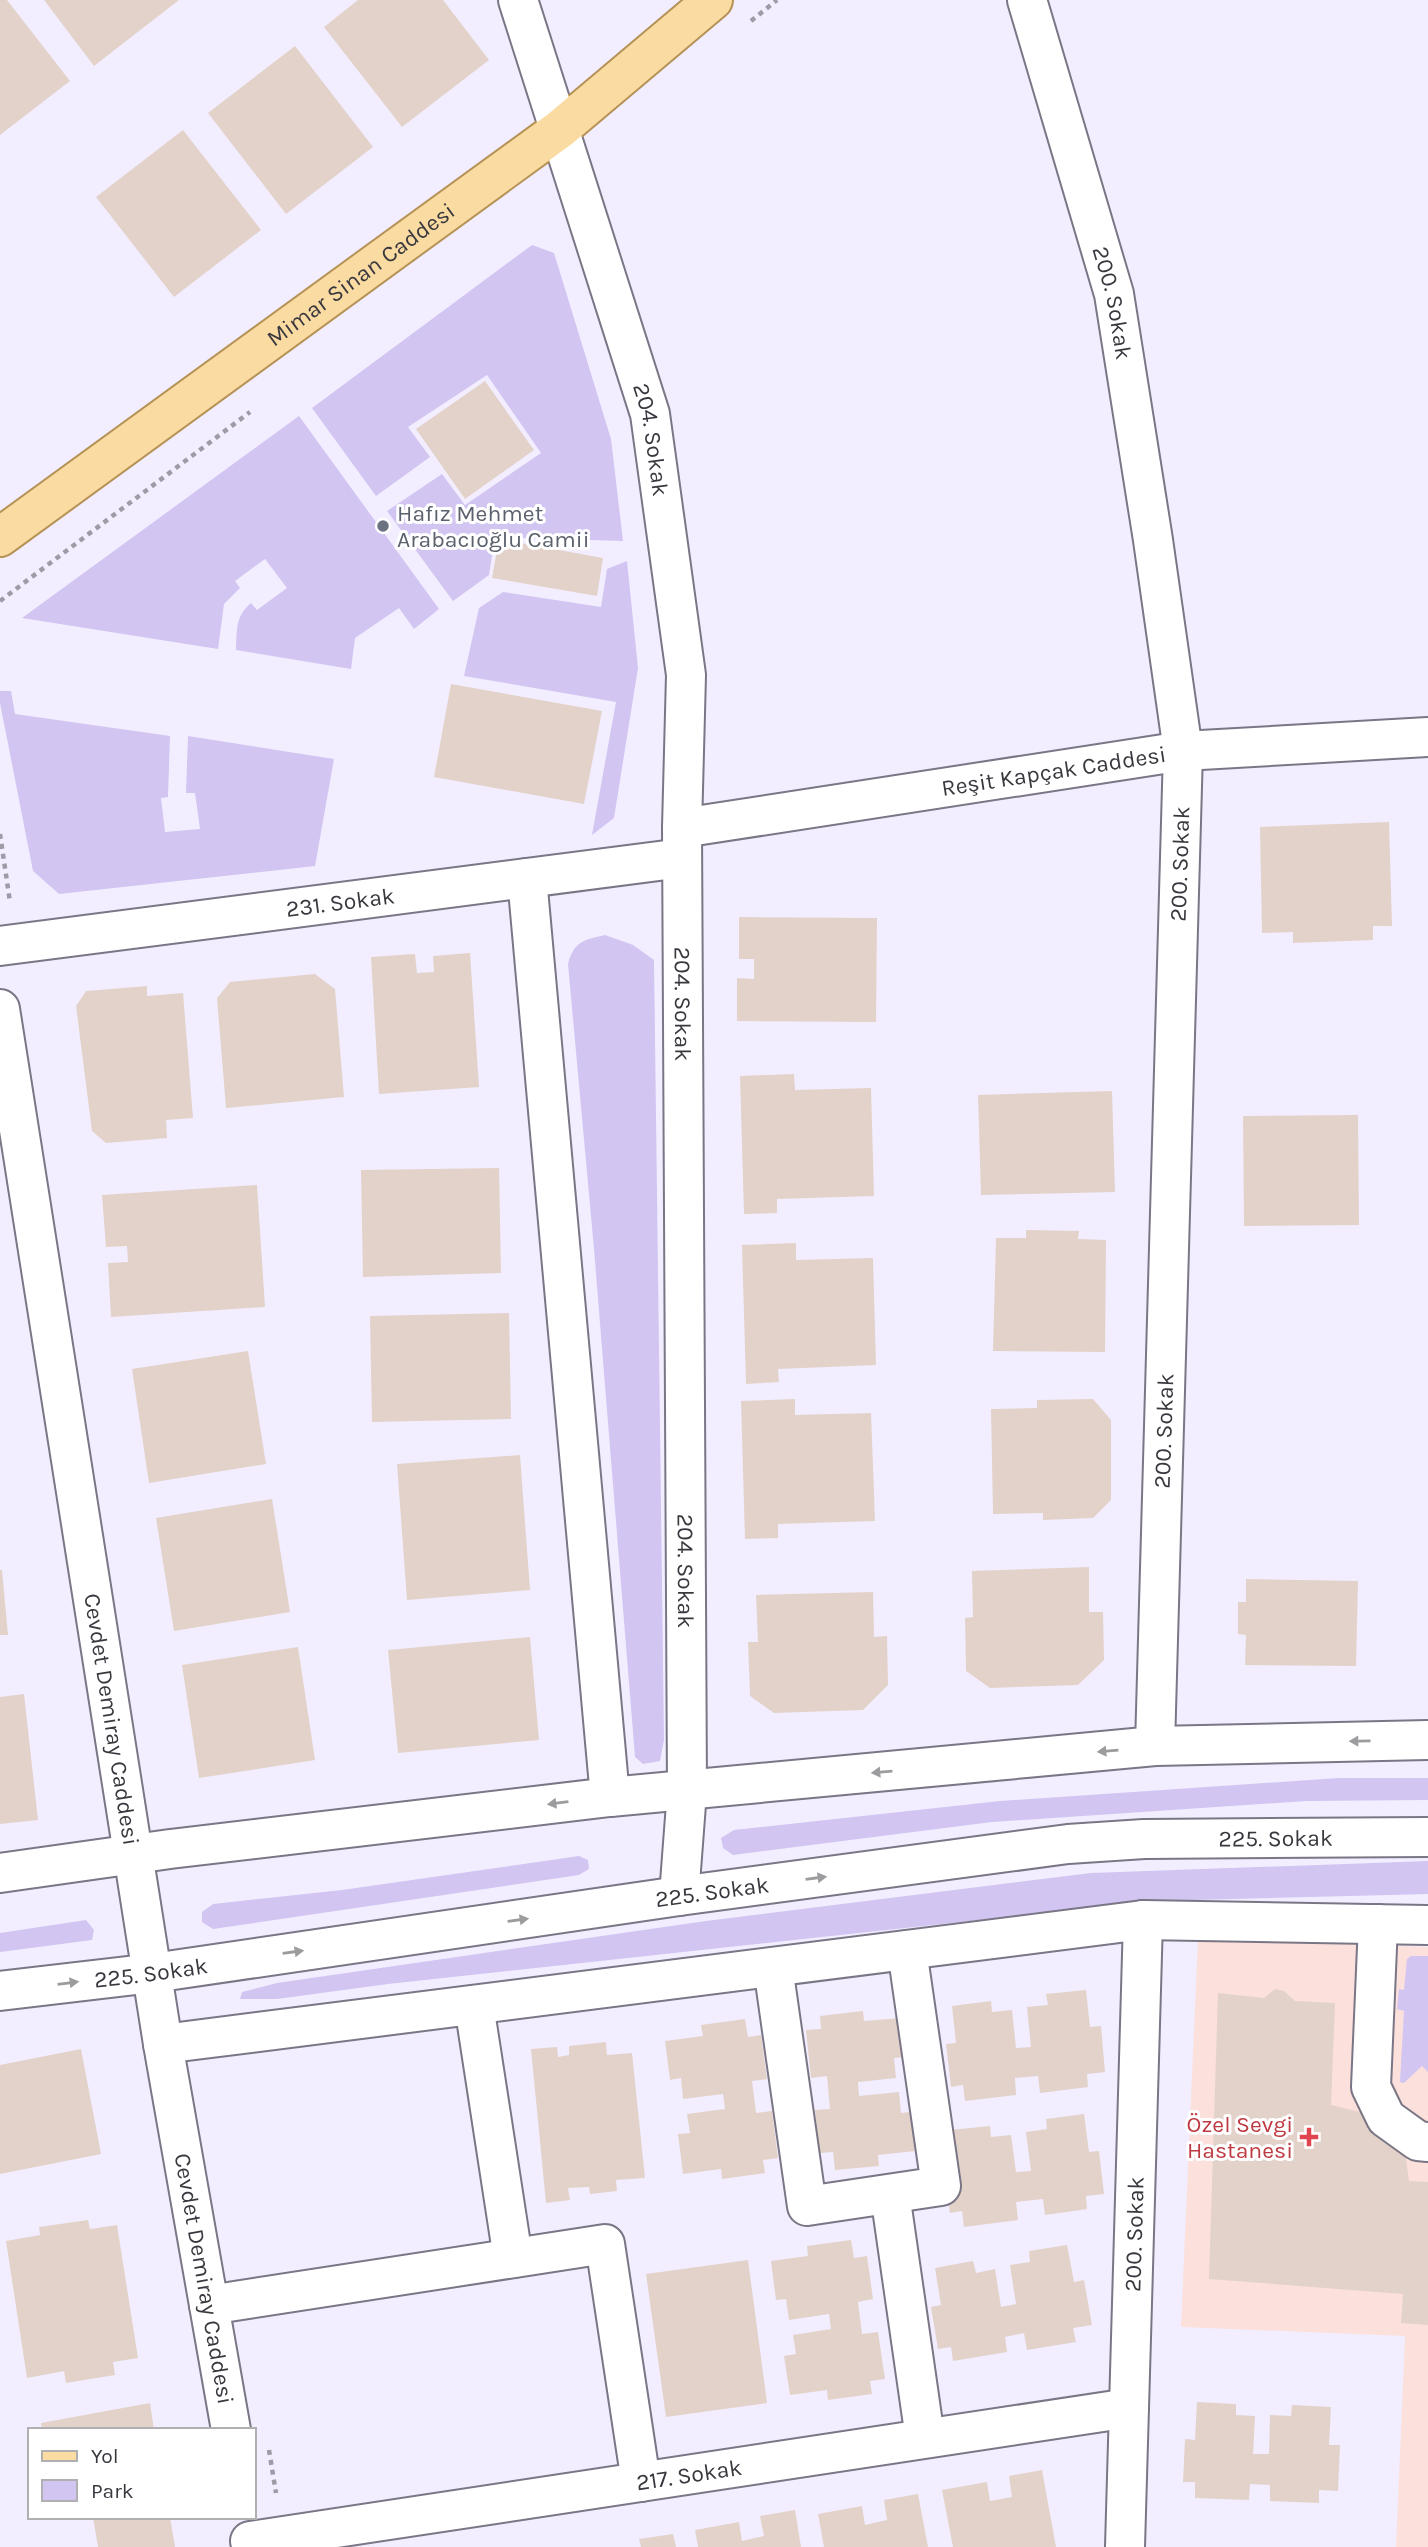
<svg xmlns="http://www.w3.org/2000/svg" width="1428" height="2547" viewBox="0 0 1428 2547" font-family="Karla,sans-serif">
<rect width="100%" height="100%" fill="#f2eeff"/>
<path fill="#fbe0dc" d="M1198 1938 1428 1947V2547H1396L1405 2336 1181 2327Z"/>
<path fill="#d2c5f2" d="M532 245 554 253 611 439 623 541 495 537 489 575 453 601 387 511 442 474 465 505 541 453 487 375 408 427 430 457 376 496 312 408Z
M299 416 439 609 414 629 399 608 355 638 351 669 236 650C237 631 235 616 251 603L257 610 287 588 265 559 235 581 240 588 224 604 218 649 22 618Z
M627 561 638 668 614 818 592 835 616 702 464 676 479 608 503 592 601 607 607 569Z
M0 691H11L15 714 170 736 168 797 161 798 165 832 200 829 195 793H186L188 736 334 759 315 866 59 894 33 871 0 703Z
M605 935 633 945 654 960 664 1740 660 1761 643 1764 635 1757 594 1249 568 964C574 941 584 940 605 935Z
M1339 1778H1428V1800L1307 1801 992 1822 733 1855 723 1848 721 1838 734 1830 1000 1801Z
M579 1856 588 1860 589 1869 579 1875 213 1929 202 1922V1912L213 1904 342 1890Z
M1428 1861V1894L1155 1901 388 1984 277 1999H240L242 1992 277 1983 706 1921 1091 1873Z
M86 1920 94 1930 92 1940 0 1952V1933Z
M1411 1956H1428V2072L1422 2066 1404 2083 1400 2082 1404 2011 1397 2009 1399 1989 1404 1990 1407 1959Z"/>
<path fill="#e3d2c9" d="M0 0H7L70 81 0 135Z
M44 0H179L94 66Z
M358 0H443L489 60 402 127 324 27Z
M295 46 373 147 286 214 208 113Z
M183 130 261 230 174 297 96 197Z
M485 381 534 450 465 499 416 429Z
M499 539 603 558 597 596 492 578Z
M451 684 602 711 584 804 434 777Z
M1389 822 1392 926H1373V940L1293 943V932L1262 933 1260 827Z
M739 917 877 918 876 1022 737 1021V978L754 979V959H739Z
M470 953 479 1087 379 1094 371 957 415 954 417 973 434 972 433 956Z
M315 974 335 989 344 1097 226 1108 217 998 230 982Z
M147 986V996L183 993 193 1118 166 1120 167 1138 106 1143 92 1131 76 1006 86 991Z
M794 1074 795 1090 871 1088 874 1196 777 1199V1213L744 1214 740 1076Z
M1112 1091 1115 1192 981 1195 978 1095Z
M1358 1115 1359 1225 1244 1226 1243 1116Z
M499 1168 501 1273 363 1277 361 1170Z
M257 1185 265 1307 111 1317 108 1263 128 1262 127 1246 106 1247 102 1195Z
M1026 1230 1079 1231 1078 1239 1106 1240 1105 1352 993 1351 996 1238H1026Z
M796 1243V1260L873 1258 876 1365 778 1369 779 1382 746 1384 742 1245Z
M509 1313 511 1419 372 1422 370 1316Z
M248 1351 266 1464 149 1483 132 1369Z
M795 1399V1415L871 1413 875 1521 778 1524V1538L745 1539 741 1401Z
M1093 1399 1111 1420V1500L1093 1518 1043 1520V1513L993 1514 991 1409 1037 1408V1400Z
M520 1455 530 1590 407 1600 397 1464Z
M272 1499 290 1612 174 1631 156 1518Z
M1089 1567V1612H1103L1104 1660 1078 1685 990 1688 966 1671 965 1618 973 1617 972 1571Z
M0 1570H2L8 1635H0Z
M1246 1579 1358 1581 1356 1666 1245 1665 1246 1635 1238 1634V1602H1246Z
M873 1592 874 1637 887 1636 888 1685 863 1710 774 1713 750 1696 748 1642H758L756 1595Z
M530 1637 539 1740 398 1753 388 1650Z
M298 1647 315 1760 199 1778 182 1665Z
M24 1694 38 1820 0 1824V1697Z
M1275 1989 1284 1991 1295 2001 1335 2003 1331 2105 1364 2113 1406 2159 1409 2181 1428 2182V2325L1401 2323 1403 2294 1209 2279 1218 1993 1264 1998Z
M1086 1990 1090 2027 1101 2026 1105 2072 1087 2074 1088 2087 1040 2093 1038 2076 1015 2078 1016 2095 965 2101 963 2085 951 2087 946 2044 956 2043 952 2006 991 2001 992 2012 1012 2010 1016 2048 1031 2047 1027 2007 1048 2005 1046 1994Z
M863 2011 864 2021 902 2018 905 2057 894 2058 896 2078 858 2082 859 2096 899 2092 901 2113 911 2112 915 2151 878 2155 879 2166 835 2170 833 2152 819 2153 815 2110 830 2109 827 2076 811 2078 806 2030 821 2029 820 2016Z
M745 2019 748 2037 761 2035 767 2079 752 2081 756 2113 772 2111 778 2158 763 2160 765 2173 722 2179 721 2169 683 2174 678 2134 690 2133 687 2114 725 2109 723 2094 683 2099 681 2078 670 2080 665 2041 703 2036 701 2025Z
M606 2042 607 2055 632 2053 645 2178 616 2180 617 2191 590 2194 589 2187 568 2188 570 2200 546 2203 531 2049 557 2047 558 2057 569 2055V2046Z
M81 2049 101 2154 0 2174V2065Z
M1084 2114 1089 2152 1099 2151 1104 2194 1086 2196 1087 2209 1045 2215 1043 2199 1016 2202 1018 2220 964 2227 962 2211 950 2213 944 2169 951 2130 990 2126 991 2137 1011 2135 1016 2172 1031 2171 1026 2132 1047 2129 1046 2119Z
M88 2220 90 2229 117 2225 138 2358 113 2362 115 2375 66 2383 64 2371 27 2378 6 2241 40 2235 39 2227Z
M851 2240 854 2258 867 2256 873 2299 858 2302 862 2334 878 2332 885 2379 870 2381 872 2394 828 2400 827 2390 790 2395 784 2356 796 2354 793 2335 831 2329 829 2314 789 2320 786 2299 776 2300 771 2261 808 2256 807 2246Z
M1067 2245 1074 2282 1084 2280 1092 2325 1073 2328 1076 2342 1027 2350 1024 2333 1005 2337 1007 2352 953 2361 951 2347 938 2349 931 2307 941 2305 935 2268 973 2261 976 2273 995 2269 1001 2307 1016 2304 1010 2265 1030 2262 1029 2251Z
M748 2260 767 2403 666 2417 646 2274Z
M1197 2402 1236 2404V2415L1255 2416 1253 2454H1269L1270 2415 1291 2416 1292 2405 1331 2407 1329 2445H1340L1338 2491 1319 2490V2503L1270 2501V2485L1250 2484 1249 2500 1195 2498V2482H1183L1185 2439 1195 2440Z
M150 2403 154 2430H42L41 2423Z
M1042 2470 1056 2547H953L942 2490 987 2482 990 2501 1012 2497 1009 2476Z
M918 2494 928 2547H824L818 2514 862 2506 865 2525 887 2520 884 2500Z
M795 2510 801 2547H698L695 2530 739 2522 742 2541 764 2536 760 2516Z
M93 2517H170L175 2547H98Z
M673 2534 676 2547H641L639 2539Z"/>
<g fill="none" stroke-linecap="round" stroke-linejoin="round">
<g stroke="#7a7685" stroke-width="42">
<g id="minor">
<path id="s1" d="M518 0 650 414 686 675 682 828 687 1791 679 1896"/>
<path id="s2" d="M1027 0 1114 294 1153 540 1183 751 1155 1746"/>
<path id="s3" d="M682 828 1183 751 1428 737"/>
<path d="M527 878 610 1797"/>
<path id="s4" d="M0 946 682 858"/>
<path id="s5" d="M0 1009 163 2044 231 2430"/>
<path d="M0 1873 170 1849 610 1797 1155 1746 1428 1740"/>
<path d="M1378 1924 1371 2087 1386 2118 1418 2141 1428 2142"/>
<path d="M773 1967 807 2206 941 2186 907 1950"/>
<path id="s6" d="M0 1991 153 1973 679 1896 1068 1844 1144 1839 1428 1837"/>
<path d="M474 2005 513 2258"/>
<path d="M163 2044 1143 1920 1428 1925"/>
<path d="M890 2194 925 2438"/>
<path d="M209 2305 605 2244 641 2482"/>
<path id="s7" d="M250 2541 1129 2408"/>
<path id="s8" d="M1125 2547 1143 1920"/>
</g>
</g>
<g stroke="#b59256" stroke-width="42">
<g id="major">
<path id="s9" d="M0 537 560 129 713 0"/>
</g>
</g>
<path stroke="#9e9ba7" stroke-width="4.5" stroke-dasharray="5 5" stroke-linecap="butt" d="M751 21 777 0
M0 601 250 412
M0 834 10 902
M269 2450 276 2493"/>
<use href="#minor" stroke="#fff" stroke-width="38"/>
<use href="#major" stroke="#fadba1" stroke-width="38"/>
</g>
<defs><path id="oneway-solid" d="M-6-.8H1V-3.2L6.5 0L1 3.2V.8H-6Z" transform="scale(1.75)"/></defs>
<g fill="#9c9c9f">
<use href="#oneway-solid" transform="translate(1360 1741) rotate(179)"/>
<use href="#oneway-solid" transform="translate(1108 1751) rotate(175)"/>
<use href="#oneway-solid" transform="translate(882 1772) rotate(175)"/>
<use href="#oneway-solid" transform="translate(558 1803) rotate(173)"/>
<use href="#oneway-solid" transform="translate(816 1878) rotate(-8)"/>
<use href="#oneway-solid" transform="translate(518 1920) rotate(-8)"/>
<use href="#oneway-solid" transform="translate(293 1952) rotate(-8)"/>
<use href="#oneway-solid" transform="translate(68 1983) rotate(-7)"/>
</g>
<circle fill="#6b7280" stroke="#fff" stroke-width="2.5" cx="383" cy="526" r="7"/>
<path fill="#e0444e" stroke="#fff" stroke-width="2.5" d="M1305.5 2126.5h7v7h7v7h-7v7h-7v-7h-7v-7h7z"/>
<g text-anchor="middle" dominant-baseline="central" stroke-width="6" stroke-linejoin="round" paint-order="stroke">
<g font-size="23" fill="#3a383f" stroke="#fff">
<text stroke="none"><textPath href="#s9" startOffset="446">Mimar Sinan Caddesi</textPath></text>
<text stroke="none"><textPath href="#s2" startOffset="315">200. Sokak</textPath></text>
<text stroke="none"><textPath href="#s1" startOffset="460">204. Sokak</textPath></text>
<text stroke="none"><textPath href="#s3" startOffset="376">Reşit Kapçak Caddesi</textPath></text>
<text transform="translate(1180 864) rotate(-88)">200. Sokak</text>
<text stroke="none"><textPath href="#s4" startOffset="343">231. Sokak</textPath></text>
<text stroke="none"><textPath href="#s1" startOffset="1027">204. Sokak</textPath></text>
<text transform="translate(1164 1431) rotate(-88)">200. Sokak</text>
<text stroke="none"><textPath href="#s1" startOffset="1594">204. Sokak</textPath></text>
<text stroke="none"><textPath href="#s5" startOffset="719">Cevdet Demiray Caddesi</textPath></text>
<text stroke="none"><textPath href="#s6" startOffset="1286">225. Sokak</textPath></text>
<text stroke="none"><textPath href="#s6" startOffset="719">225. Sokak</textPath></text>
<text stroke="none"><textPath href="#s6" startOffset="152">225. Sokak</textPath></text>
<text stroke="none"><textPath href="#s8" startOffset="313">200. Sokak</textPath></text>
<text stroke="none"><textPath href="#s5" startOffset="1286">Cevdet Demiray Caddesi</textPath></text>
<text stroke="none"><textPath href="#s7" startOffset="444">217. Sokak</textPath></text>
</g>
<g font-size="23" fill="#5b616d" stroke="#fff" text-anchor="start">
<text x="397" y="513">Hafız Mehmet<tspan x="397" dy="26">Arabacıoğlu Camii</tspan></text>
</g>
<g font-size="23" fill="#be3a42" stroke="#fff" text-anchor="end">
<text x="1293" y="2124">Özel Sevgi<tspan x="1293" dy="26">Hastanesi</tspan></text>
</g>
</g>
<rect x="28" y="2428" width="228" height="91" fill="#ffffff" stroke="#b0afb2" stroke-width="2"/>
<rect x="42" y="2451" width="35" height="10" fill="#fadba1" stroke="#b0afb2" stroke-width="2"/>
<text x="91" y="2463" font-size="21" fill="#3a383f">Yol</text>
<rect x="42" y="2480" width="35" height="21" fill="#d2c5f2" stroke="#b0afb2" stroke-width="2"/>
<text x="91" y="2498" font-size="21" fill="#3a383f">Park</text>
</svg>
